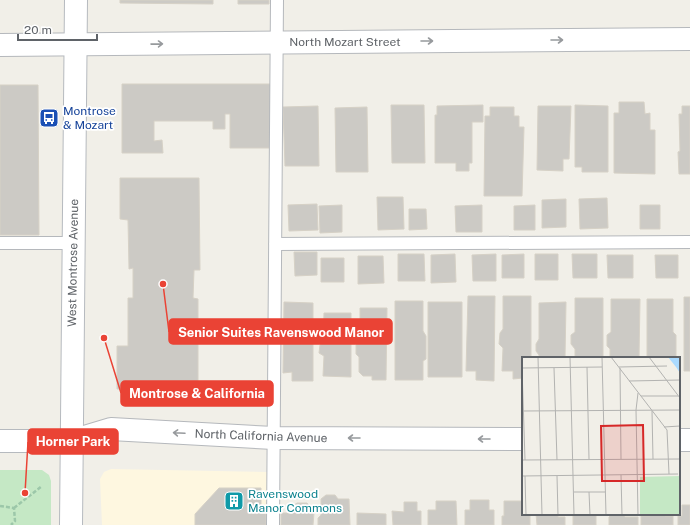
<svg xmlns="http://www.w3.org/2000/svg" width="690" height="525" viewBox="0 0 690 525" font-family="'Public Sans',sans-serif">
<rect width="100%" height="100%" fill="#f1efe8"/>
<path fill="#fef7e0" d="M111 469 267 472 268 525H102L100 479 104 472Z"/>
<path fill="#c5e8c5" d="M0 470H42L49 475 51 481V525H0Z"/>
<path fill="#cccac5" stroke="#d6d1c6" d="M120 0H213V4L120 3Z
M238 0H269V4H238Z
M122 84H271V148H230V114H225V129H213V121H154V141L162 140 163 153H122Z
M0 85H38L39 235H0Z
M619 102H644L645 114 650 113V130H655V174L614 173V113H619Z
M391 105H424L425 163H392Z
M483 105V122H472V163H469V171H456V163H435V115H437V106Z
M575 105 608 106V172H582V167H575Z
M318 106 319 166H285L283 107Z
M538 106H571L569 159H563V171L537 170Z
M682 106H690V174H679L678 152 680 151 679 114H682Z
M367 107 368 172H336L335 108Z
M490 107H514V116H519V127H524L522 196H484L485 116H490Z
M120 178H199L200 270H194L193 298 198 299V389H117V346H128V298H133V268L129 269 128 220 120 219Z
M377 197H403L404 229 378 230Z
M607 198 608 228 580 229 579 199Z
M566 199V227L542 228V200Z
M317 204 318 230 289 231 288 205Z
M342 205V232L320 233 319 206Z
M482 205V232H456L455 206Z
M535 205V230H514V206Z
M640 205H660V229H640Z
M409 209H426L427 229 409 230Z
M294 252H317V275L295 276Z
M398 254H424L425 281H398Z
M455 254 456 282 431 283V255Z
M496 254V281H473L472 255Z
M524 254V278H502V255Z
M535 254H558V280H535Z
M572 254H597V278H573Z
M607 255H633V278H608Z
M655 255H678V278H656Z
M358 256H383L384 283 358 284Z
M321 258H344V282H321Z
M468 296H495L494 381 476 380V371H466Z
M503 296H531V358H523V378L513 379V371H502L503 348 499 344 500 333 503 329Z
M684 297H690V371H684Z
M575 298H603V358H575V349L571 344V335L575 332Z
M611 299H640L639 358H610V349L607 346V335L611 332Z
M647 299H673V332L676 335V358H647Z
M395 301H423V331L426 336V359L423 361V380H395Z
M284 302 313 303V381H292V372L283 373Z
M428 302H462V377H428Z
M566 302 565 358H539V355L536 351V344L539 339V303Z
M360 308H387L386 380H372V376H363L359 372V357L356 354V345L360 342Z
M324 313H351V377L323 376 324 356 319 353 320 345 323 343Z
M219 488H261V513L266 514V525H195V514Z
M326 495H335L338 499H349L350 525H318V518L321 515V499Z
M470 500H489V510H494V525H465V510H470Z
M436 501H456L457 525H428V510H436Z
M504 501H523V514H530V525H502V516H504Z
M404 502H417V511H421V525H393L392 511 404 512Z
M297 503H307L311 507V513H314L313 525H281V513H293V506Z
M682 505H690V525H678V516H682Z
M357 513 386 514V525H357Z
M536 514H558V517H565V525H537Z
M573 514H596V525H573Z
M612 514H622L625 517H638V525H609V517Z
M650 514H665V516H673V525H641V516H650Z"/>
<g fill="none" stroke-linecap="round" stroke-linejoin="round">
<g stroke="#b5b8bc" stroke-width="14">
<path id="lane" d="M0 243H74
M275 244 690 242
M273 525 277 0"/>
</g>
<g stroke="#b5b8bc" stroke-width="24">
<path id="street" d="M0 45 690 39
M679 440H690
M71 441 111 429 274 438 523 439"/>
</g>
<g stroke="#b6babf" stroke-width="24">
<path id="secondary" d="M0 441H71
M71 525 76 0"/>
</g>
<path stroke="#9cc7a9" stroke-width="2.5" stroke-dasharray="4 2" stroke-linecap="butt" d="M0 506 14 508 15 521 11 525
M14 508 42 486"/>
<use href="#lane" stroke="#fff" stroke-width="12"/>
<use href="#street" stroke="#fff" stroke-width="22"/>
<use href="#secondary" stroke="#fff" stroke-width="22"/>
</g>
<defs><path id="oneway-shaft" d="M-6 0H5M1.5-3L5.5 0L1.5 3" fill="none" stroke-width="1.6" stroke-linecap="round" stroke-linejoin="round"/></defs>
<g stroke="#979a9d">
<use href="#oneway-shaft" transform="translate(557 40)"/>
<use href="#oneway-shaft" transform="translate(427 41)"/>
<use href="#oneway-shaft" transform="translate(157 44) rotate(-1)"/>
<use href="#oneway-shaft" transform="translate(179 433) rotate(-177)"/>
<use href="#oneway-shaft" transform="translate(354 438) rotate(-180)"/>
<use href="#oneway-shaft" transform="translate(484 439) rotate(-180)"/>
</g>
<defs>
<g id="bus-square" transform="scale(1)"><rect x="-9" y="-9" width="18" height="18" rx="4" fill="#1a4fb4" stroke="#fff"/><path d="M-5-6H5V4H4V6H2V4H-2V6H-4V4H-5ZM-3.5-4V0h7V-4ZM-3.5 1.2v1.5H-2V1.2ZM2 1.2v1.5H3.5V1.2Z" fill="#fff"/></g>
<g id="building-square" transform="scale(1)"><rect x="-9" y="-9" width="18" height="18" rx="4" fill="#0f9aa8" stroke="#fff"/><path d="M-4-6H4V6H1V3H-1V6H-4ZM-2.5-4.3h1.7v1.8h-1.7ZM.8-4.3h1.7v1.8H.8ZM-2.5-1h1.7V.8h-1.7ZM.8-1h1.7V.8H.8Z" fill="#fff"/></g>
</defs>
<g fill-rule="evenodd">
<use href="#bus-square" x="49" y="118"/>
<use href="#building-square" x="234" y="501"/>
</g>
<g text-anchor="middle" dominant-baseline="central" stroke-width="3.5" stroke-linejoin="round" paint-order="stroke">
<g font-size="12" fill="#5f6368" stroke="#fff">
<text x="345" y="42">North Mozart Street</text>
<text transform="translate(73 263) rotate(-89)">West Montrose Avenue</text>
<text transform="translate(261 436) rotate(2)">North California Avenue</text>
</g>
<g font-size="12" fill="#164399" stroke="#fff" text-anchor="start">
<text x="63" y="111">Montrose<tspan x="63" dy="14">&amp; Mozart</tspan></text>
</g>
<g font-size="12" fill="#0d838f" stroke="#fff" text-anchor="start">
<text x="248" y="494">Ravenswood<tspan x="248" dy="14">Manor Commons</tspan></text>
</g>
</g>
<g transform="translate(522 357)">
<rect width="158" height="158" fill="#f1efe8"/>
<path d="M158 119V158H118V120Z" fill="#c5e8c5"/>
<path d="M146 0H158V16L154 10Z" fill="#aadaff"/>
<path fill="none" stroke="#b3b3b1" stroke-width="1" d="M16 0 20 158M48 0 52 158M80 0 84 158M89 0 145 73 147 117M127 0 158 41M65 10 67 102M97 10 145 9M0 11 3 103M0 11 80 10M32 11 35 103M98 11 99 102M107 24 158 23M119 39H156M0 54 158 53M130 54 131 102M142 70 158 69M0 103 158 102M99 118 100 158M0 119 156 117M3 119 4 158M35 119 36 158M52 135H84M67 135 68 158M116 158 114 53 116 36"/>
<path fill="#d62828" fill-opacity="0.15" stroke="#d62828" stroke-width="2" d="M121 68 122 124H80L79 69Z"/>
<rect width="158" height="158" fill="none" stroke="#5f6368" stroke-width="2"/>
</g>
<path fill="none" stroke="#ea4335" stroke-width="1.5" d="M163 284L169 332M104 338L121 393M25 493L28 442"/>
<g fill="#ea4335" stroke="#fff" stroke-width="1.5">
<circle cx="163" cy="284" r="4"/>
<circle cx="104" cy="338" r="4"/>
<circle cx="25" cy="493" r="4"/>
</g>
<g fill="#ea4335" stroke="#ea4335" stroke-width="1.5">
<rect x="169" y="319" width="223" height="25" rx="4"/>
<rect x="121" y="381" width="152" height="25" rx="4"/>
<rect x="28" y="429" width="90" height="25" rx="4"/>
</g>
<g font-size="13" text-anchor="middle" font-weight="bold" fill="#fff">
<text x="281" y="337">Senior Suites Ravenswood Manor</text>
<text x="197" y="398">Montrose &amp; California</text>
<text x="73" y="446">Horner Park</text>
</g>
<path d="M18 34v6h79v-6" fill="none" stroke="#5f6368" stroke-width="2"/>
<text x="24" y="34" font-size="12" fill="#5f6368" stroke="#ffffff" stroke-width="3" paint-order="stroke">20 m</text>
</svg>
